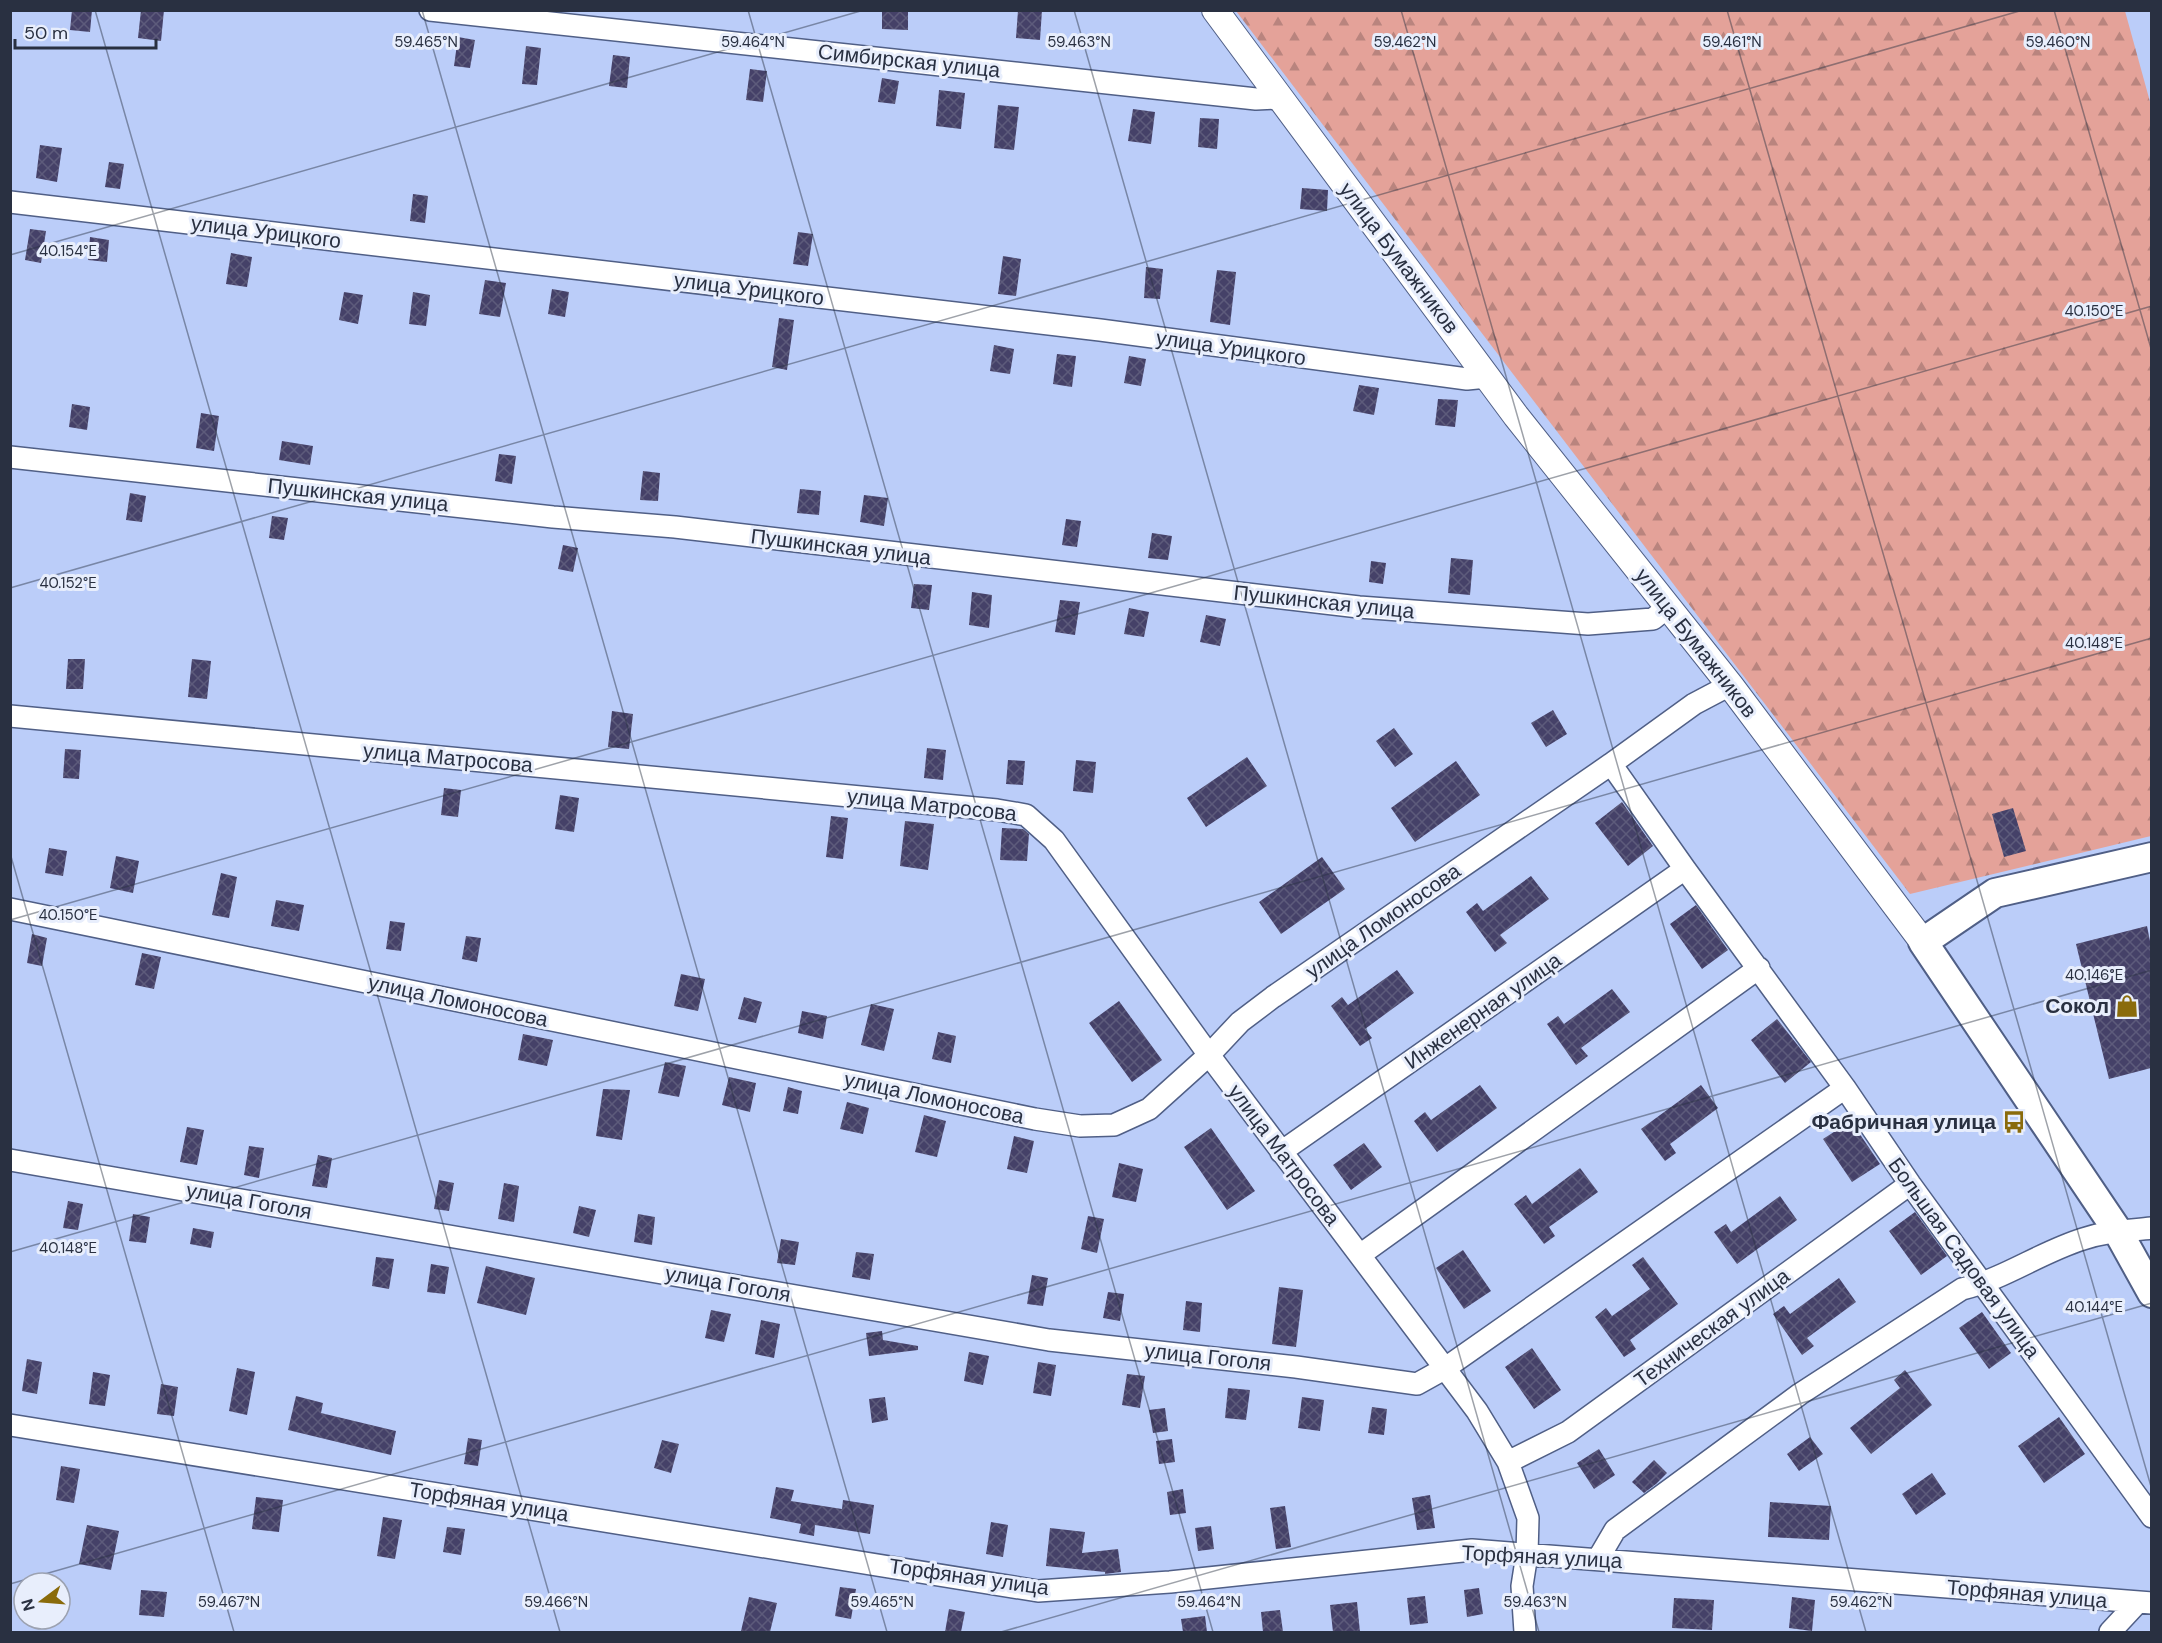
<svg xmlns="http://www.w3.org/2000/svg" width="2162" height="1643" viewBox="0 0 2162 1643" font-family="'DM Sans',sans-serif">
<defs>
<pattern id="forest-firs" width="22" height="20" patternUnits="userSpaceOnUse" patternTransform="scale(1.5)"><rect width="22" height="20" fill="#e4a299"/><path d="M5 1l3.5 6h-7zM16 11l3.5 6h-7z" fill="#b9847e"/></pattern>
<pattern id="building-cross-hatch" width="8" height="8" patternUnits="userSpaceOnUse" patternTransform="scale(1.5)"><rect width="8" height="8" fill="#454168"/><path d="M0 0l8 8M0 8l8-8" fill="none" stroke="#5d5b7b"/></pattern>
</defs>
<rect width="100%" height="100%" fill="#bbcdf9"/>
<path fill="url(#forest-firs)" d="M1236 11H2125L2152 109 2151 836 1910 894Z"/>
<path fill="url(#building-cross-hatch)" d="M72 10H92L90 32 70 30Z
M141 10H164L161 41 138 38Z
M882 10H908V30L882 29Z
M1018 10H1042L1040 40 1016 38Z
M458 37 475 40 470 68 454 66Z
M526 46 541 48 537 85 522 84Z
M613 55 630 57 627 88 609 86Z
M750 69 767 71 763 102 746 100Z
M882 78 899 81 895 104 878 102Z
M939 90 965 93 961 129 936 126Z
M998 105 1019 107 1014 150 994 148Z
M1133 109 1155 112 1151 144 1128 141Z
M1200 118 1219 119 1217 149 1198 147Z
M40 145 62 148 57 182 36 178Z
M109 162 124 164 120 189 105 187Z
M1302 188 1328 190 1327 211 1300 209Z
M413 194 428 196 425 223 410 221Z
M30 229 46 231 41 263 25 260Z
M798 232 813 234 808 266 793 264Z
M90 237 109 240 107 262 88 260Z
M231 253 252 257 247 287 226 284Z
M1003 256 1021 259 1016 296 998 294Z
M1146 267 1163 269 1160 299 1144 298Z
M1217 270 1236 272 1230 325 1210 322Z
M485 280 506 283 500 317 479 314Z
M552 289 569 292 565 317 548 314Z
M344 292 363 295 358 324 339 320Z
M413 292 430 295 426 326 409 324Z
M779 318 794 320 787 370 772 367Z
M994 345 1014 349 1010 374 990 371Z
M1057 354 1076 356 1072 387 1053 384Z
M1129 356 1146 359 1141 386 1124 383Z
M1359 385 1379 388 1374 415 1353 411Z
M1438 399 1458 400 1455 427 1435 425Z
M72 404 90 407 87 430 69 427Z
M201 413 219 416 214 451 196 448Z
M282 441 313 446 310 465 279 460Z
M499 454 516 456 512 484 495 481Z
M643 471 660 473 658 501 640 500Z
M800 489 821 491 819 515 797 513Z
M130 493 146 496 142 522 126 520Z
M864 495 888 498 884 526 860 522Z
M272 516 288 518 284 540 269 538Z
M1066 519 1081 521 1077 547 1062 545Z
M1152 533 1172 536 1168 560 1148 558Z
M563 545 578 548 573 572 558 569Z
M1451 558 1473 560 1470 595 1448 593Z
M1371 561 1386 563 1383 584 1369 582Z
M914 584 932 585 929 610 911 608Z
M972 592 992 595 989 628 969 625Z
M1060 600 1080 602 1075 635 1055 632Z
M1129 608 1149 612 1144 637 1124 634Z
M1206 615 1226 619 1220 646 1200 642Z
M68 659H85L83 689H66Z
M192 659 211 661 207 699 188 697Z
M1553 710 1567 734 1546 747 1531 723Z
M612 711 633 714 629 749 608 747Z
M1394 728 1413 754 1395 767 1376 741Z
M927 748 946 750 943 780 924 778Z
M65 749 81 750 79 779 63 778Z
M1247 757 1267 786 1206 827 1187 798Z
M1008 760 1025 761 1023 785 1006 784Z
M1076 760 1096 762 1093 793 1073 791Z
M1456 761 1480 795 1415 842 1391 808Z
M444 788 461 790 458 817 441 815Z
M560 795 579 798 574 832 555 829Z
M1622 802 1653 846 1628 866 1595 823Z
M2013 808 2026 851 2004 857 1992 814Z
M831 816 848 818 843 859 826 857Z
M905 821 934 824 928 870 900 866Z
M1002 828 1023 829 1029 834 1027 861 1000 860Z
M49 848 67 851 63 876 45 873Z
M116 856 139 861 133 893 110 888Z
M1322 857 1345 889 1281 934 1259 902Z
M221 873 237 877 229 918 212 915Z
M1531 876 1549 899 1500 935 1507 943 1495 952 1466 912 1477 903 1483 911Z
M276 900 304 905 299 931 271 926Z
M1696 905 1728 950 1702 969 1670 924Z
M390 921 405 923 401 951 386 949Z
M2147 926 2151 946V1068L2109 1079 2076 944Z
M32 934 47 938 42 966 27 963Z
M466 936 481 938 477 962 462 959Z
M142 953 161 957 154 989 135 985Z
M1397 970 1414 993 1365 1029 1372 1038 1360 1046 1331 1006 1342 997 1348 1005Z
M681 974 705 979 698 1011 674 1006Z
M1612 989 1630 1012 1581 1048 1588 1056 1576 1065 1547 1024 1558 1016 1564 1024Z
M744 997 762 1002 756 1023 738 1019Z
M1119 1001 1162 1060 1132 1082 1089 1023Z
M871 1004 894 1009 884 1051 861 1045Z
M802 1011 827 1016 823 1039 798 1033Z
M1777 1019 1811 1062 1785 1083 1751 1040Z
M938 1032 956 1036 951 1063 932 1059Z
M523 1034 553 1040 547 1066 518 1060Z
M665 1062 686 1066 679 1097 658 1093Z
M729 1077 756 1083 750 1112 722 1105Z
M1480 1085 1497 1108 1437 1152 1414 1121 1425 1112 1431 1120Z
M1701 1085 1718 1108 1670 1144 1676 1153 1665 1161 1641 1129Z
M788 1087 802 1091 798 1114 783 1111Z
M603 1089 630 1090 622 1140 596 1136Z
M847 1102 869 1108 863 1134 840 1129Z
M924 1115 946 1121 937 1157 915 1152Z
M1851 1121 1880 1164 1852 1182 1823 1139Z
M187 1127 204 1130 197 1165 180 1162Z
M1211 1128 1255 1191 1227 1210 1184 1147Z
M1014 1136 1034 1141 1027 1173 1007 1169Z
M1364 1143 1382 1167 1351 1190 1333 1165Z
M249 1146 264 1148 259 1178 244 1175Z
M318 1155 332 1158 327 1188 312 1186Z
M1119 1163 1143 1169 1136 1202 1112 1197Z
M1580 1168 1598 1192 1549 1227 1555 1236 1544 1244 1514 1204 1526 1195 1532 1204Z
M439 1180 454 1183 449 1211 434 1209Z
M504 1183 519 1186 514 1222 498 1219Z
M1780 1196 1797 1220 1737 1264 1714 1232 1726 1224 1731 1232Z
M68 1201 83 1204 78 1230 63 1228Z
M579 1206 596 1210 589 1237 573 1233Z
M1915 1212 1947 1256 1921 1275 1889 1231Z
M133 1214 150 1217 146 1243 129 1241Z
M638 1214 655 1217 652 1245 634 1242Z
M1088 1216 1104 1219 1097 1253 1081 1249Z
M193 1228 214 1232 211 1248 190 1244Z
M781 1239 799 1242 795 1265 777 1263Z
M1463 1250 1491 1291 1464 1309 1436 1268Z
M856 1252 874 1254 870 1280 852 1277Z
M376 1257 394 1259 389 1289 372 1286Z
M1643 1257 1678 1304 1630 1340 1636 1349 1624 1357 1595 1317 1606 1308 1612 1316 1650 1289 1632 1265Z
M431 1264 449 1267 445 1294 427 1292Z
M486 1266 535 1278 526 1315 477 1303Z
M1032 1275 1048 1278 1043 1306 1027 1304Z
M1839 1278 1856 1302 1807 1338 1814 1346 1802 1355 1773 1314 1784 1306 1790 1314Z
M1279 1287 1303 1290 1296 1347 1272 1344Z
M1108 1292 1124 1294 1120 1321 1103 1318Z
M1186 1301 1202 1303 1200 1332 1183 1330Z
M711 1310 731 1314 724 1342 705 1338Z
M1982 1312 2011 1353 1989 1369 1959 1328Z
M761 1320 780 1324 774 1358 755 1354Z
M882 1331 883 1340 918 1346V1350L869 1356 866 1333Z
M1532 1348 1561 1390 1534 1409 1505 1367Z
M969 1352 989 1356 983 1385 964 1381Z
M27 1359 42 1362 37 1394 22 1391Z
M1038 1362 1056 1365 1051 1396 1033 1393Z
M237 1368 255 1372 247 1415 229 1411Z
M1905 1370 1932 1405 1871 1454 1850 1428 1900 1388 1894 1380Z
M93 1372 110 1375 105 1406 89 1404Z
M1127 1374 1145 1376 1140 1408 1122 1405Z
M161 1384 178 1387 174 1416 157 1414Z
M1228 1388 1250 1390 1246 1420 1225 1418Z
M296 1396 323 1403 321 1413 396 1431 391 1455 288 1430Z
M885 1397 888 1420 872 1423 869 1399Z
M1302 1397 1324 1400 1320 1431 1298 1428Z
M1372 1407 1387 1409 1384 1435 1368 1433Z
M1165 1408 1168 1431 1153 1433 1149 1410Z
M2059 1417 2085 1454 2044 1483 2018 1446Z
M1810 1437 1823 1454 1799 1471 1787 1454Z
M468 1438 482 1440 478 1466 464 1464Z
M1172 1439 1175 1462 1159 1464 1156 1441Z
M662 1440 679 1444 671 1473 654 1468Z
M1599 1449 1615 1475 1594 1489 1577 1463Z
M1654 1460 1667 1473 1656 1484 1644 1493 1632 1482Z
M61 1466 80 1469 74 1503 56 1500Z
M1932 1473 1946 1494 1916 1515 1902 1494Z
M776 1487 794 1490 791 1501 842 1509 843 1500 874 1505 870 1534 815 1525 814 1536 799 1533 801 1524 770 1518Z
M1183 1489 1186 1513 1170 1515 1167 1492Z
M1430 1495 1435 1528 1417 1530 1412 1498Z
M256 1497 283 1500 279 1532 252 1529Z
M1770 1502 1831 1506 1829 1540 1768 1537Z
M1285 1506 1291 1547 1276 1549 1270 1508Z
M383 1517 402 1520 395 1559 377 1556Z
M991 1522 1008 1525 1003 1557 986 1554Z
M87 1525 119 1531 111 1570 79 1564Z
M1211 1526 1214 1549 1198 1551 1195 1528Z
M447 1527 465 1529 461 1555 443 1552Z
M1050 1528 1085 1532 1082 1553 1118 1549 1121 1572 1105 1574V1572L1046 1566Z
M840 1587 856 1589 851 1619 835 1616Z
M1479 1588 1483 1614 1467 1617 1464 1590Z
M141 1590 167 1592 164 1617 139 1615Z
M1425 1596 1428 1623 1410 1625 1407 1598Z
M749 1597 777 1603 770 1632 741 1631Z
M1792 1597 1815 1600 1812 1631 1789 1628Z
M1674 1598 1714 1600 1712 1630 1672 1628Z
M1357 1602 1360 1632H1333L1330 1605Z
M949 1609 965 1612 961 1632H945Z
M1280 1610 1283 1632H1263L1261 1612Z
M1205 1616 1207 1632H1183L1181 1619Z"/>
<g fill="none" stroke-linecap="round" stroke-linejoin="round">
<g stroke="#505f86" stroke-width="24">
<path id="minor" d="M430 10 1256 99 1280 98
M10 202 1100 330 1467 379 1487 377
M10 457 553 517 675 527 1359 607 1588 624 1653 619 1668 607
M10 716 997 810 1026 815 1054 840 1209 1055 1477 1411 1508 1462 1528 1518 1527 1554 1522 1586 1525 1632
M1611 764 1685 869 1845 1088 1910 1184 2152 1517
M10 909 1035 1119 1080 1126 1114 1125 1149 1109 1209 1055 1240 1022 1273 997 1611 764 1694 704 1730 685
M1281 1152 1685 869
M10 1160 1049 1340 1296 1367 1417 1384 1444 1369 1845 1088
M1360 1255 1759 968
M10 1425 1038 1591 1170 1582 1472 1550 2152 1603
M1508 1462 1568 1432 1910 1184
M1598 1559 1615 1530 1800 1394 1962 1289C2004 1279 2041 1252 2083 1239 2108 1231 2126 1231 2152 1228
M2110 1632 2137 1603"/>
</g>
<g stroke="#505f86" stroke-width="28">
<path id="tertiary" d="M1215 10 1516 416 1730 685 1923 942"/>
</g>
<g stroke="#505f86" stroke-width="32">
<path id="secondary" d="M2152 857 1995 893 1923 942 2117 1230 2152 1293"/>
</g>
<use href="#minor" stroke="#fff" stroke-width="21"/>
<use href="#tertiary" stroke="#fff" stroke-width="26"/>
<use href="#secondary" stroke="#fff" stroke-width="28"/>
</g>
<path fill="none" stroke="#293041" stroke-width="1.5" stroke-opacity="0.45" d="M95 10 560 1632M422 10 887 1632M748 10 1213 1632M1074 10 1539 1632M1401 10 1866 1632M1727 10 2152 1490M2054 10 2152 352M10 255 864 10M10 588 2023 10M10 853 234 1632M10 920 2152 306M10 1252 2152 638M10 1584 2152 970M1001 1632 2152 1303"/>
<defs>
<g id="shop-bare" transform="scale(1.8)"><path d="M-5-2.5h2.3a2.7 3.5 0 0 1 5.4 0H5L5.5 6h-11ZM-1.5-2.5h3a1.5 2.3 0 0 0-3 0Z" fill="#8a6b0b" stroke="#e8eefc" stroke-width="2.5" paint-order="stroke"/></g>
<g id="bus-bare" transform="scale(1.8)"><path d="M-5-6H5V4H4V6H2V4H-2V6H-4V4H-5ZM-3.5-4V0h7V-4ZM-3.5 1.2v1.5H-2V1.2ZM2 1.2v1.5H3.5V1.2Z" fill="#8a6b0b" stroke="#e8eefc" stroke-width="2.5" paint-order="stroke"/></g>
</defs>
<g fill-rule="evenodd">
<use href="#shop-bare" x="2127" y="1006"/>
<use href="#bus-bare" x="2014" y="1122"/>
</g>
<g text-anchor="middle" dominant-baseline="central" stroke-width="6" stroke-linejoin="round" paint-order="stroke">
<g font-size="21" fill="#293041" stroke="#e8eefc">
<text transform="translate(909 61) rotate(6)">Симбирская улица</text>
<text transform="translate(266 232) rotate(7)">улица Урицкого</text>
<text transform="translate(1399 258) rotate(53)">улица Бумажников</text>
<text transform="translate(749 289) rotate(7)">улица Урицкого</text>
<text transform="translate(1231 348) rotate(8)">улица Урицкого</text>
<text transform="translate(358 495) rotate(6)">Пушкинская улица</text>
<text transform="translate(841 547) rotate(7)">Пушкинская улица</text>
<text transform="translate(1324 602) rotate(6)">Пушкинская улица</text>
<text transform="translate(1696 643) rotate(52)">улица Бумажников</text>
<text transform="translate(448 758) rotate(5)">улица Матросова</text>
<text transform="translate(932 805) rotate(6)">улица Матросова</text>
<text transform="translate(1383 921) rotate(-35)">улица Ломоносова</text>
<text transform="translate(458 1001) rotate(12)">улица Ломоносова</text>
<text transform="translate(1483 1011) rotate(-35)">Инженерная улица</text>
<text transform="translate(934 1098) rotate(12)">улица Ломоносова</text>
<text transform="translate(1284 1155) rotate(53)">улица Матросова</text>
<text transform="translate(249 1201) rotate(10)">улица Гоголя</text>
<text transform="translate(1964 1258) rotate(54)">Большая Садовая улица</text>
<text transform="translate(728 1284) rotate(10)">улица Гоголя</text>
<text transform="translate(1712 1328) rotate(-36)">Техническая улица</text>
<text transform="translate(1208 1357) rotate(6)">улица Гоголя</text>
<text transform="translate(489 1502) rotate(9)">Торфяная улица</text>
<text transform="translate(1542 1557) rotate(3)">Торфяная улица</text>
<text transform="translate(969 1577) rotate(8)">Торфяная улица</text>
<text transform="translate(2027 1594) rotate(5)">Торфяная улица</text>
</g>
<g font-size="21" font-weight="bold" fill="#293041" stroke="#e8eefc" text-anchor="end">
<text x="2109" y="1006">Сокол</text>
<text x="1996" y="1122">Фабричная улица</text>
</g>
</g>
<g font-size="15" text-anchor="middle" fill="#293041" stroke="#e8eefc" stroke-width="6" stroke-linejoin="round" paint-order="stroke">
<text x="426" y="47">59.465°N</text>
<text x="753" y="47">59.464°N</text>
<text x="1079" y="47">59.463°N</text>
<text x="1405" y="47">59.462°N</text>
<text x="1732" y="47">59.461°N</text>
<text x="2058" y="47">59.460°N</text>
<text x="68" y="256">40.154°E</text>
<text x="2094" y="316">40.150°E</text>
<text x="68" y="588">40.152°E</text>
<text x="2094" y="648">40.148°E</text>
<text x="68" y="920">40.150°E</text>
<text x="2094" y="980">40.146°E</text>
<text x="68" y="1253">40.148°E</text>
<text x="2094" y="1312">40.144°E</text>
<text x="229" y="1607">59.467°N</text>
<text x="556" y="1607">59.466°N</text>
<text x="882" y="1607">59.465°N</text>
<text x="1209" y="1607">59.464°N</text>
<text x="1535" y="1607">59.463°N</text>
<text x="1861" y="1607">59.462°N</text>
</g>
<rect width="2162" height="1643" fill="none" stroke="#293041" stroke-width="24"/>
<g transform="translate(42 1601) rotate(254)"><circle r="28" fill="#e8eefc" stroke="#9ca2b1" stroke-width="1.5"/>
<path d="M0-4.5L10 22L0 15L-10 22Z" fill="#8a6b0b"/>
<text y="-9" font-size="16" font-weight="bold" text-anchor="middle" fill="#293041">N</text>
</g>
<path d="M15 39v9h141v-9" fill="none" stroke="#293041" stroke-width="3"/>
<text x="24" y="39" font-size="18" fill="#293041" stroke="#e8eefc" stroke-width="4.5" paint-order="stroke">50 m</text>
</svg>
